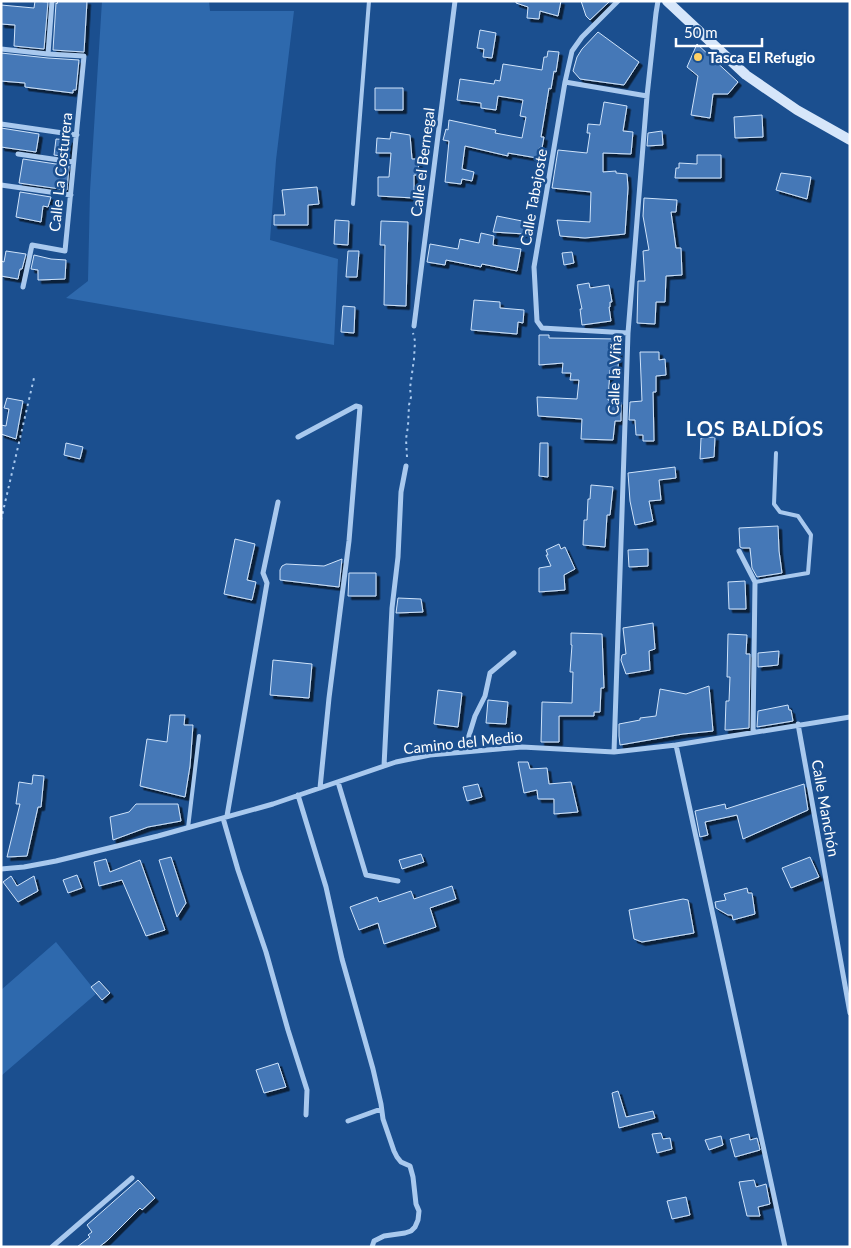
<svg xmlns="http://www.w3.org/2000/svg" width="851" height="1248" viewBox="0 0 851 1248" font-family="Lato,sans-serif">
<defs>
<filter id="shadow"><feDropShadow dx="3.5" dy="3.5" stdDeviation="0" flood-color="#0009"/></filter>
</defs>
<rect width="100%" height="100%" fill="#1b4f8f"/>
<path fill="#2e69ad" d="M102 1H209L210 11H294L276 160 270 240 338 259 334 345 66 298 88 281 90 191Z
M56 942 97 993 1 1076V990Z"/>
<path fill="#4478b7" stroke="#cfe3fa" filter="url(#shadow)" d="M35 1 48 2 44 49 14 46 15 25 1 24V5L34 8Z
M58 1H87L84 52 53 50 56 3 57 4Z
M516 1H561L558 16 540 11 539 19 527 18 528 7 516 3Z
M581 1H610L590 20 586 16Z
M480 30 496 33 492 58 483 57 484 49 477 48Z
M598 32 639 62 624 85 580 79 573 71 577 57 582 49Z
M697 44 738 82 728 94H713L710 118 691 115 698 76 687 67Z
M548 51 559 52 556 72 554 71 551 89 549 88 541 137H544L542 148H539L537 158 508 153V156L465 146 462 169 474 172 472 181 462 179 461 184 445 182 449 141 443 140 446 129 448 130 449 120 496 130 495 133 522 138 526 117 520 116 523 100 498 96 496 110 481 108V103L457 100 460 79 494 84 495 80 500 81 503 64 542 70 544 57H547Z
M1 53 48 58 79 60 76 90H73V93L25 87V83L1 81Z
M375 88H403V110H375Z
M604 102 627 106 623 131 633 132 631 154 603 153V172L616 171V173L627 174 628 188 625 234 585 238 560 236 557 220 590 222 591 192 552 188 558 150 587 153 590 133H587L588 124 600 125Z
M762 115 763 137 735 138 734 117Z
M1 128 39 134 36 152 1 147Z
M662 131 663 145 647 146 648 133Z
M391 132 410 135 412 159H419L418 175H414V198L378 196V177H389L391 153H376L377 138 390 139Z
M56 139 70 140 68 157 54 155Z
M697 155H721V178H675L676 168H679V163L697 164Z
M23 159 69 166 67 190 19 183Z
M781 173 811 177 807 199 776 190Z
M317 187 319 204 308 205V225H274V215H285L282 190Z
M20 192 51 197 48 207 43 206 41 222 16 217Z
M644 198 677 200 676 212H671L676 248H681L682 275 666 276 665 302H656L655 324 637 323 638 281H645L643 251 649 250 643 216Z
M497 216 527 222 525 234 493 232Z
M335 220 349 221 348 245 334 244Z
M381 221 408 222 406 306 384 305 385 245H380Z
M481 233 494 236 493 245 521 249 517 271 482 264 481 267 446 260 445 265 427 262 430 244 458 249 460 239 479 243Z
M6 251 26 254 22 269H20L18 279 1 276V261L4 262Z
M348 251H359L357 277H346Z
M572 252 574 263 564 265 562 253Z
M34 255 51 259 66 260 65 279 38 280V270L31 269Z
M589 283 590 288 609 285 612 302H610V307H609L611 321 582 325 580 309H582L577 285Z
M474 300 500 302V308L524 310 523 323 518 322 517 334 471 330Z
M343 306 355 307 354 333 341 332Z
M539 335H549V338L619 339 618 370H610L608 400 621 402V421H615L613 440 581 439 582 419 538 416 537 397 577 399 579 380H570L571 373H562L563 363 539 365Z
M640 352H659V360L665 359 666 375 656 376V392H653L654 441H643V435H636L635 420H629L630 402 642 401Z
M7 398 23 401 16 439 1 434V425L6 426 9 409 4 408Z
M715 437 714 457 700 459 701 438Z
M66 443 83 447 80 459 64 455Z
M540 443H548V477L539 476Z
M675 467 676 478 659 480 661 500 649 501 653 521 635 525 630 501 628 473Z
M591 485 613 487 610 515H607L605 547 583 545 584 520H587L588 499H590Z
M778 526 779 551 782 573 757 577 752 568 750 548H742L740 547 739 528Z
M235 539 255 544 247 580 256 582 252 600 224 594Z
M559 544 561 549 565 547 575 569 564 575 565 590 539 592V568L551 566 546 555H548L546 550Z
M648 549V566L629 567 628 550Z
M342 559 339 587 280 580V570L282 566 286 564 324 566Z
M349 573H376V596H348Z
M745 581 746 609H729L728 582Z
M398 598 421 599 423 612 396 613Z
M653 623 655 649 649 651 650 670 626 674 621 660 622 655 626 654 623 628Z
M571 633 602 634 604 688H601L600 712H594V716H559V742H541L542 702 572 703 573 672H570L572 645H571Z
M728 634 747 635 746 654H750L749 728 728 730H725L726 701H729L730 677H727Z
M779 651 778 665 758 667V653Z
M273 660 312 664 309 698 270 695Z
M709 686 713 731 683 734 620 745 619 736V724L640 720V718L656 716 660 689 686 694Z
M438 690 462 693 458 727 434 724Z
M488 700 508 702 506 724 486 723Z
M788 705 789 710H791L793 721 757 727 758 711Z
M170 715H185L184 725H193L190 766 185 797 140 786 147 739 167 742Z
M518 762H528L530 769 547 768 549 784 571 782 578 812 554 814V799H538L537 790 524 793Z
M33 775 44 776 41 807H38L27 856 7 857 20 804H16L19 782 32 784Z
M478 784 482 797 467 801 463 787Z
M804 784 808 810 743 839 737 815 705 822 708 835 700 837 695 811 725 804 726 809Z
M136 804H178L181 821 148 827 113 840 110 817 129 812Z
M421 854 424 862 402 869 399 860Z
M171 857 186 903 177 917 159 860Z
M810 857 819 877 791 888 782 868Z
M106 859 110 872 140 860 165 930 146 936 122 880 99 886 94 862Z
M77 875 82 888 68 893 63 880Z
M11 876 17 886 34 876 38 891 18 902 3 882Z
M452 886 456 899 430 908 436 927 384 944 378 923 359 930 350 907 377 897 379 902 411 891 414 899Z
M747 888 748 893H752L755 914 733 920 732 915H728L716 908 715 902 726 900 724 894Z
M683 899 688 900 694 933 642 942 634 939 629 910Z
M99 981 110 993 102 1000 91 987Z
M278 1063 286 1087 264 1093 256 1070Z
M618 1091 626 1117 653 1111 655 1118 619 1128 612 1093Z
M661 1133 663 1139 670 1138 672 1149 657 1153 652 1134Z
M749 1134 750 1140 757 1138 760 1150 735 1157 730 1139Z
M721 1136 723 1145 709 1150 705 1140Z
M138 1180 155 1198 142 1210 140 1208 108 1240 99 1247H77L90 1237 88 1235 92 1232 87 1225Z
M754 1180 756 1187 766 1184 770 1204 758 1207 760 1216H747L739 1182Z
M686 1197 690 1215 672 1219 667 1201Z"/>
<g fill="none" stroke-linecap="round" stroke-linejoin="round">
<path stroke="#a9c9ee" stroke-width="2" stroke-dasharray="2.5 4" stroke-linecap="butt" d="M407 457 406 439 408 426 409 405 411 397 410 388 414 359 415 341 413 333
M1 520 34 378"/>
<path stroke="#a9c9ee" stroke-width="4" d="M353 204 369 1
M755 582 808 573 811 535 798 516 780 512 774 504 776 453
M188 828 199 736"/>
<path stroke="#a9c9ee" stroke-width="5" d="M618 1 582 37 572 51 565 82 534 267 537 321 542 328 628 333
M1 49 48 54 84 56 65 251 32 245 23 287
M48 54 52 1
M565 82 647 96
M1 124 77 135
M18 154 73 162
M1 185 71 195
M414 326 455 1
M298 437 356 406 360 407 349 541 329 698 320 788
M739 551 755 582 753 732
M798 724 850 1013
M676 745 785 1247
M464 752 475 716 485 696 490 673 514 653
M614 752 628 333 647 96 656 13 658 1
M384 766 392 608 398 557 401 492 406 466
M338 782 366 875 398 881
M298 795 326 887 342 959 373 1069 381 1104 383 1119 394 1151 397 1157 401 1162 410 1166 413 1177 416 1204 419 1211 418 1220 415 1227 411 1231 405 1233 384 1236 374 1241 372 1247
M227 816 267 583 263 573 278 502
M223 818 238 870 266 952 288 1030 307 1090 306 1115
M1 869 24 867 56 861 158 836 273 804 396 762 430 755 522 747 614 752 676 745 850 717
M348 1121 381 1109
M52 1247 132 1178"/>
<path stroke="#d6e6fa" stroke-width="10" d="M667 1 746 75 797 110 850 140"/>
</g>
<circle fill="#ffd166" stroke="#1b4f8f" stroke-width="2" cx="698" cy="57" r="5"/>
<g text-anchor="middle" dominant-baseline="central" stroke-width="5" stroke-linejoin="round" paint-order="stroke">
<g font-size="15" font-weight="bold" fill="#fff" stroke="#1b4f8f" text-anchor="start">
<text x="708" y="57">Tasca El Refugio</text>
</g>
<g font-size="15" fill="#fff" stroke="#1b4f8f">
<text transform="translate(422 162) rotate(-83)">Calle el Bernegal</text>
<text transform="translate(60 172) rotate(-84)">Calle La Costurera</text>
<text transform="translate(533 197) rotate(-80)">Calle Tabajoste</text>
<text transform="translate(614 375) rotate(-88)">Calle la Viña</text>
<text transform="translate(463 742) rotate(-6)">Camino del Medio</text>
<text transform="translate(826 808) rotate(80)">Calle Manchón</text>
</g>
<g font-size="20" font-weight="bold" letter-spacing="1" fill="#fff" stroke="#1b4f8f">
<text x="755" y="428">LOS BALDÍOS</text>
</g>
</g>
<rect width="851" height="1248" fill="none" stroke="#ffffff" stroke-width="5"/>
<path d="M676 38v8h86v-8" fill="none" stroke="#ffffff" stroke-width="2.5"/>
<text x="684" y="38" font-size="15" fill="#ffffff" stroke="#1b4f8f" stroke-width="4" paint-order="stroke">50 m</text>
</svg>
